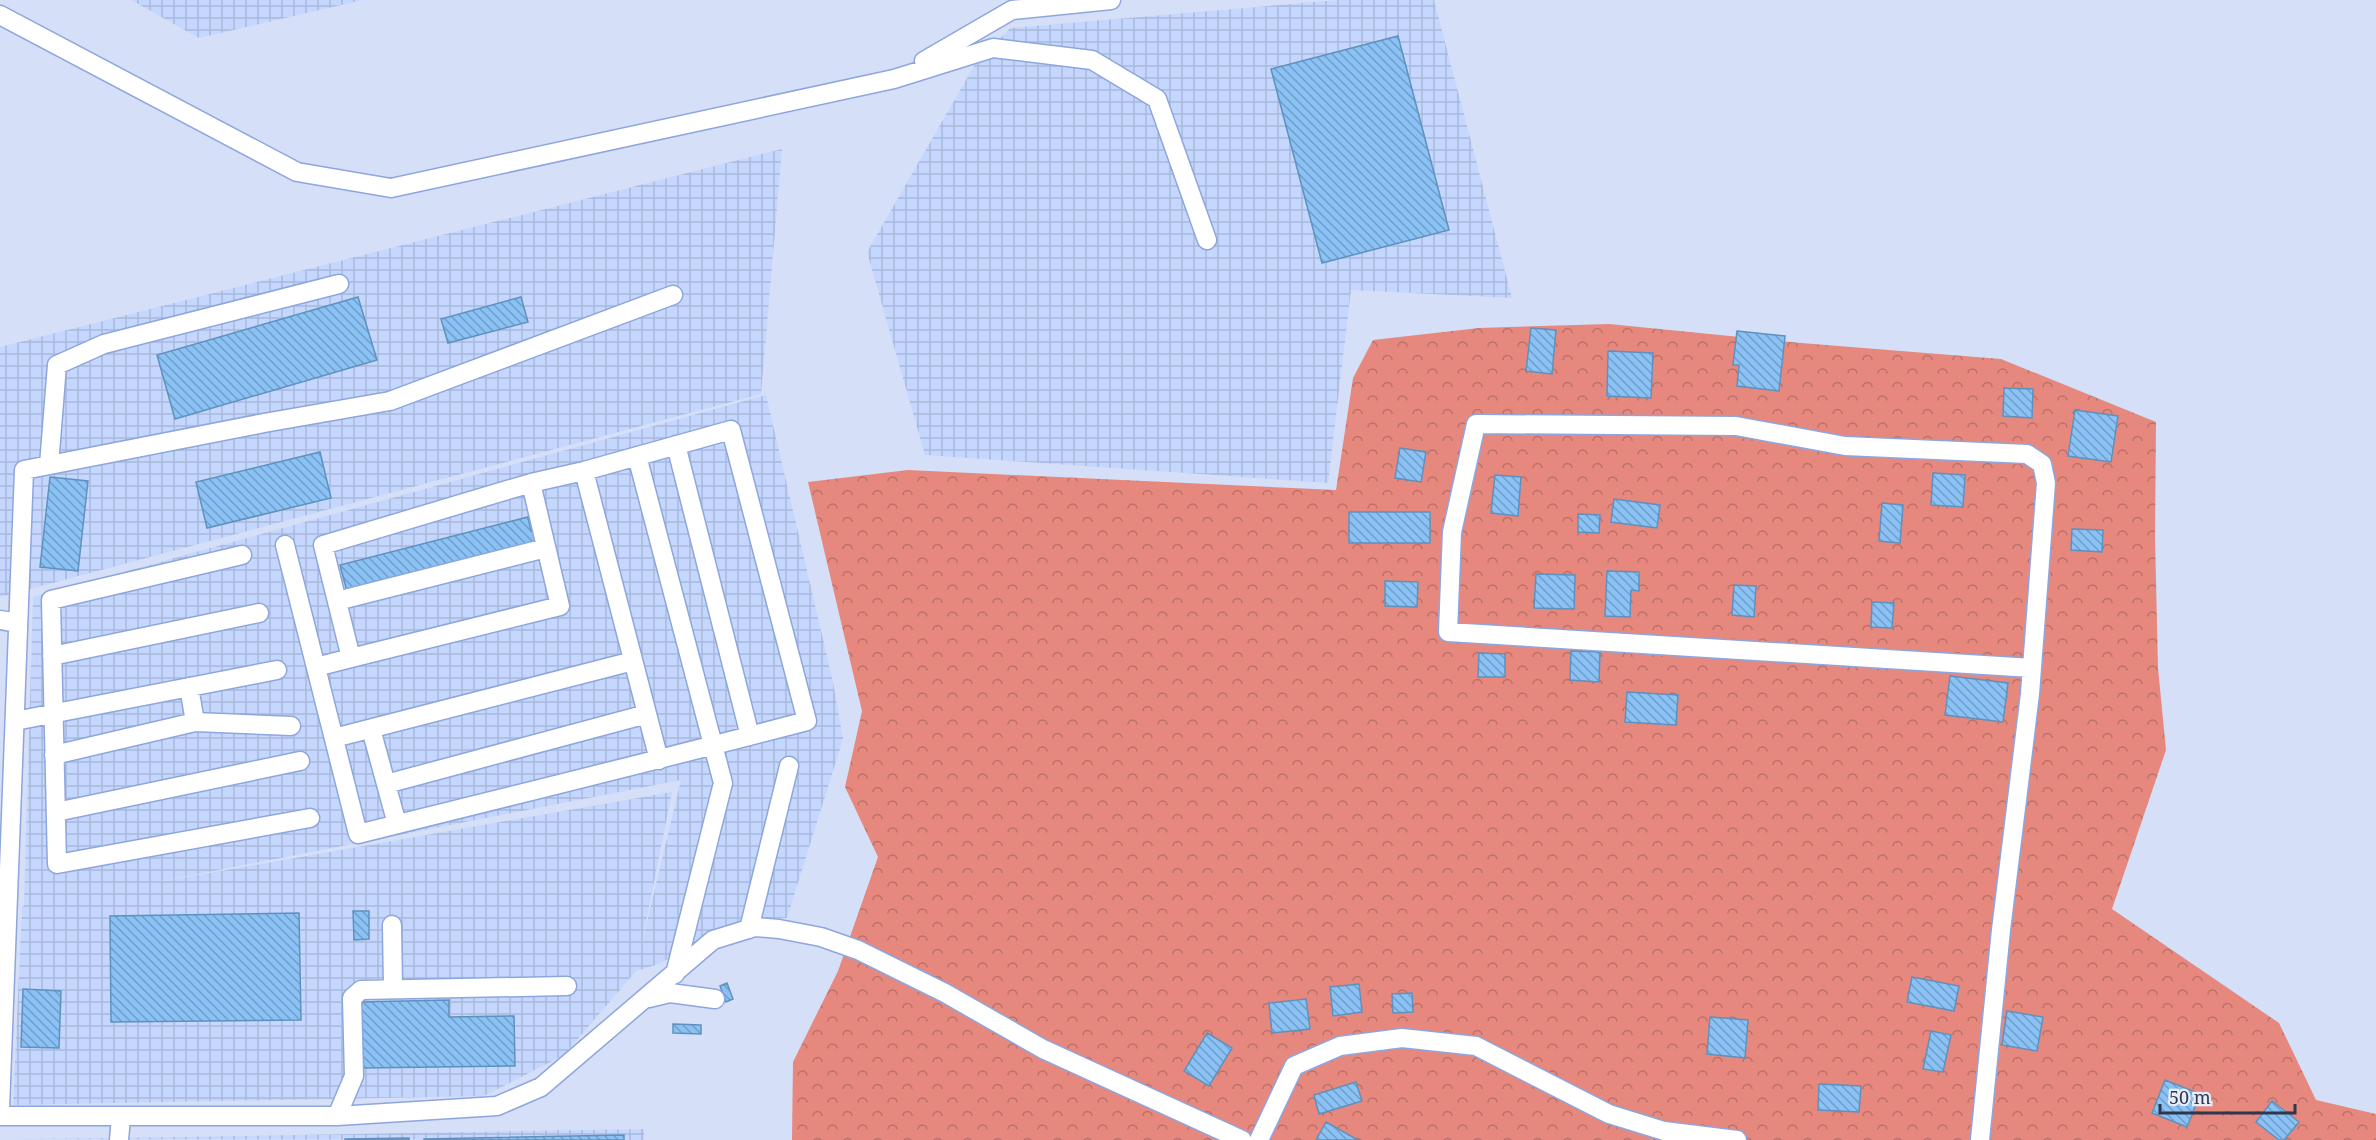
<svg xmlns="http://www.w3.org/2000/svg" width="2376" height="1140" viewBox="0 0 2376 1140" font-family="'Noto Serif',serif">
<defs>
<pattern id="industrial-grid" width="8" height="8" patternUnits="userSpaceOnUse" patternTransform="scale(1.5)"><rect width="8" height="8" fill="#c5d7fe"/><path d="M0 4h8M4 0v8" fill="none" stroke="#aab9db"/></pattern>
<pattern id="forest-crowns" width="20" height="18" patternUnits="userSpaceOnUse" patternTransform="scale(1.5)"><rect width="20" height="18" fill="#e6887e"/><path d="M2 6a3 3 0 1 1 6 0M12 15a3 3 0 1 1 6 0" fill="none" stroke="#bb7069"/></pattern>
<pattern id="building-back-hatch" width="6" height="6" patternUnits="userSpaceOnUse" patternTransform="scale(1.5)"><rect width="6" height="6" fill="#8ac2f5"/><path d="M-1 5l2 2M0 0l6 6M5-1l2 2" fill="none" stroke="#719ec9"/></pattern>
</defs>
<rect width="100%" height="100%" fill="#d5dff7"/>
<path fill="url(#industrial-grid)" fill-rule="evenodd" d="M131 0H363L199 38Z
M1338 0H1434L1512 298 1351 290 1328 483 925 455 867 252 974 66 1010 28Z
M782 149 761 394 0 597V347Z
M766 395 833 682 843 739 787 918 753 920 708 938 659 964 636 971 564 1055 484 1096 13 1105 22 907 24 906 33 597ZM681 780 641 947 672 792 152 883Z
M644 1129V1140L0 1139 119 1138Z"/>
<path fill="url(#forest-crowns)" d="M1609 324 1801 343 2001 359 2156 422 2155 538 2158 668 2166 750 2112 909 2279 1023 2316 1100 2376 1114V1140H792L793 1062 838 971 878 857 845 787 862 711 808 482 908 470 1336 490 1353 378 1373 340 1479 328Z"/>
<path fill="url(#building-back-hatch)" stroke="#5f91be" stroke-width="1.5" d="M1398 36 1449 230 1322 263 1271 69Z
M358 297 377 360 175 419 157 355Z
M521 297 528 322 448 343 441 319Z
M1531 328 1556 330 1552 374 1526 371Z
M1737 331 1785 336 1779 391 1737 386 1739 365H1733Z
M1608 351 1653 353 1651 398 1607 396Z
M2004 388 2033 389 2032 418 2003 416Z
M2075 410 2118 416 2111 462 2068 456Z
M1400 448 1426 452 1421 482 1395 478Z
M320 452 331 498 207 528 196 482Z
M1933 473 1965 475 1963 507 1931 505Z
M1495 475 1521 477 1518 516 1491 513Z
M50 477 88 481 78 571 40 567Z
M1614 499 1660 505 1657 528 1611 522Z
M1882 503 1903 505 1900 543 1879 541Z
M1349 512H1430V543H1349Z
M1578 514 1600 515 1599 533 1578 532Z
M528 517 531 531 537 529 541 546 348 595 340 565Z
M2072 529 2103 530 2102 552 2071 550Z
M1607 571 1639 572V591L1631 590 1630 617 1605 616Z
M1536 574 1575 575 1574 609 1534 608Z
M1385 581 1418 582 1417 607 1385 606Z
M1734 585 1756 586 1754 617 1732 615Z
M1872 602 1894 603 1892 628 1871 627Z
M1571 651 1600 652 1599 682 1570 680Z
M1479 653 1505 654V677H1478Z
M1950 676 2008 683 2003 722 1945 715Z
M1627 692 1678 695 1676 725 1625 722Z
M353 911H369V939L354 940Z
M299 913 301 1020 111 1022 110 916Z
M1912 977 1959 986 1954 1011 1907 1002Z
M727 983 733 999 726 1002 720 986Z
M1359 984 1362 1012 1333 1016 1330 987Z
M23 989 61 991 59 1048 21 1047Z
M1412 993 1413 1012 1393 1013 1392 994Z
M1306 999 1310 1029 1272 1033 1269 1003Z
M449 1000V1017L514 1016 515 1066 362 1068 361 1002Z
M2007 1011 2043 1017 2037 1051 2002 1045Z
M1710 1017 1748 1020 1745 1058 1707 1054Z
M673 1024 701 1025V1034L673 1033Z
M1931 1031 1951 1035 1943 1072 1923 1069Z
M1207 1033 1232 1048 1209 1086 1184 1071Z
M2165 1080 2200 1094 2187 1127 2152 1113Z
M1356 1082 1362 1101 1319 1114 1314 1095Z
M1819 1084 1861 1086 1859 1112 1818 1110Z
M2272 1101 2299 1122 2284 1140H2279L2256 1122Z
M1326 1122 1358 1140H1316Z
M624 1135V1140H424V1139Z
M409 1138V1140H345V1139Z"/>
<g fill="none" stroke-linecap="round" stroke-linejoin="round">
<g stroke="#8ea6de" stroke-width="21">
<path id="minor" d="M0 15 297 172 391 188 894 79 993 48 1092 60 1157 99 1207 240
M924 61 1012 10 1111 0
M676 445 750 736
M637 456 723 783 675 974
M49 465 57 365 104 344 339 284
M531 483 560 606 351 658 323 545 531 483 584 471
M285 545 358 834C508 797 658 760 807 721L731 430 584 471 659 760
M242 555 51 600 57 864 310 818
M337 601 546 548
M0 620 18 623
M52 656 259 613
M316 667 351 658
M189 687 195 722
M15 721 277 670
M371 729 386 784 647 714
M334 738 633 661
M54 755 195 722 291 726
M386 784 397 824
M56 812 300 761
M392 925 393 989
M749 929 789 766
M649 998 670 993 715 999
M0 1109 24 470 264 423 390 401 673 295
M0 1116H337L497 1106 541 1087 713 940 755 927 779 929 821 937 858 950 945 993 1043 1049 1242 1140
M337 1116 354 1076 352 998 361 990 567 986
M119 1140 121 1117
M1259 1140 1294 1066 1340 1046 1402 1038 1476 1046 1609 1114 1664 1131 1737 1140
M1980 1140 2001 930 2030 694 2046 483 2042 464 2027 454 1845 446 1736 426 1476 424 1452 532 1448 632 2032 668"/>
</g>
<use href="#minor" stroke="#fff" stroke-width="18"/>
</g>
<path d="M2160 1104v9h135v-9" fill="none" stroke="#2d374e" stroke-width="3"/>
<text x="2169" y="1104" font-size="18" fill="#2d374e" stroke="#e7ecf9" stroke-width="4.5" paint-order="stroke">50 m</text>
</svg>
